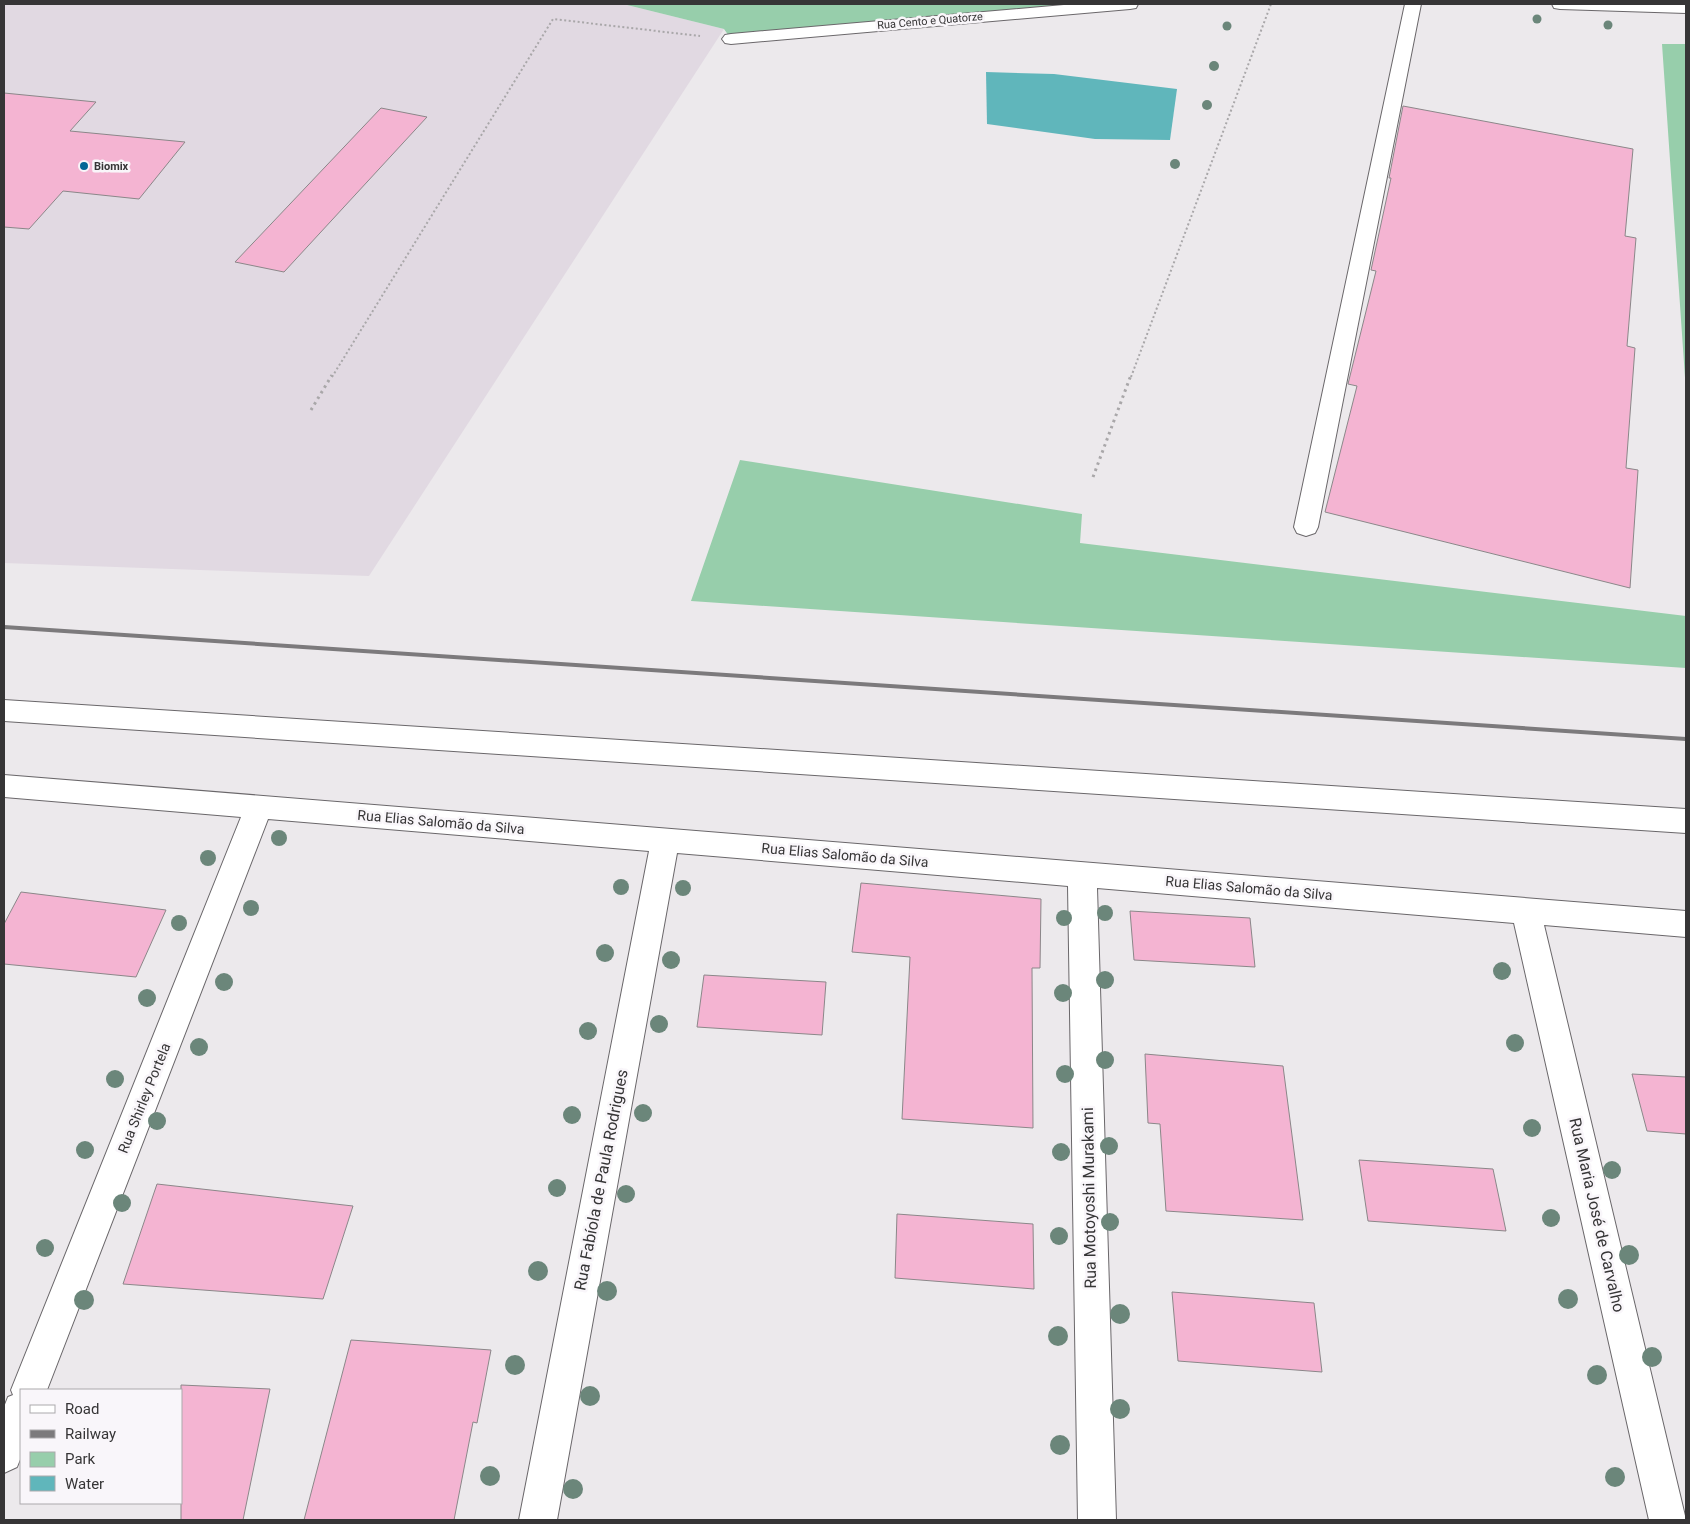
<svg xmlns="http://www.w3.org/2000/svg" width="1690" height="1524" viewBox="0 0 1690 1524" font-family="Roboto,sans-serif">
<rect width="100%" height="100%" fill="#ece9ec"/>
<path fill="#e1d9e2" d="M4 4H623L724 29 369 576 4 563Z"/>
<path fill="#97ceab" d="M623 4H1130L731 39 724 29Z
M1662 44H1686V392Z
M740 460 1082 514 1080 543 1686 616V668L691 601Z"/>
<path fill="#60b6bb" d="M986 72 1054 74 1177 89 1170 140 1095 139 987 124Z"/>
<path fill="#f4b4d2" stroke="#8b8789" d="M4 93 96 102 70 131 185 142 139 199 63 191 29 229 4 227Z
M1403 106 1633 149 1625 236 1636 238 1627 346 1635 348 1626 468 1638 470 1630 588 1325 512 1357 386 1348 384 1376 271 1371 270 1391 178H1389Z
M381 108 427 117 284 272 235 262Z
M861 883 1041 899 1040 968H1032L1033 1128 902 1119 910 957 852 952Z
M21 892 166 910 136 977 4 964V924Z
M1130 911 1250 918 1255 967 1134 960Z
M704 975 826 982 822 1035 697 1027Z
M1145 1054 1283 1066 1303 1220 1166 1211 1160 1124 1148 1123Z
M1632 1074 1686 1077V1134L1647 1131Z
M1359 1160 1493 1169 1506 1231 1368 1221Z
M157 1184 353 1206 323 1299 123 1284Z
M897 1214 1033 1224 1034 1289 895 1278Z
M1172 1292 1314 1303 1322 1372 1178 1361Z
M351 1340 491 1350 477 1423 473 1422 454 1520H304Z
M181 1385 270 1389 243 1520H181Z"/>
<g fill="none" stroke-linecap="round" stroke-linejoin="round">
<g stroke="#6a676a" stroke-width="2">
<path id="minor" d="M1075 4H1138L1136 8 1130 9 731 44 725 43 722 39 725 35 731 34Z
M1405 4H1421L1318 527 1315 533 1306 536 1297 533 1294 527Z
M1552 4H1686V13L1560 9 1554 8Z
M4 700 1686 809V833L4 721Z
M4 775 1686 911V937L1544 925 1686 1520H1649L1514 923 1097 888 1116 1520H1078L1068 886 677 853 557 1520H519L649 851 268 819 47 1390H21V1457L17 1467 4 1473V1407L8 1397 13 1395 11 1390 241 817 4 797Z"/>
</g>
<path stroke="#a9a7a9" stroke-width="2" stroke-dasharray="2 2.5" stroke-linecap="butt" d="M332 377 553 19 700 36
M1131 377 1271 4"/>
<path stroke="#a9a7a9" stroke-width="3" stroke-dasharray="2.5 4" stroke-linecap="butt" d="M311 410 332 375
M1093 477 1131 375"/>
<use href="#minor" fill="#fff" fill-rule="evenodd"/>
<path stroke="#7c7a7c" stroke-width="4" d="M4 627 1686 739"/>
</g>
<g fill="#6b867a">
<circle cx="1537" cy="19" r="4.5"/>
<circle cx="1608" cy="25" r="4.5"/>
<circle cx="1227" cy="26" r="4.5"/>
<circle cx="1214" cy="66" r="5"/>
<circle cx="1207" cy="105" r="5"/>
<circle cx="1175" cy="164" r="5"/>
<circle cx="279" cy="838" r="8"/>
<circle cx="208" cy="858" r="8"/>
<circle cx="621" cy="887" r="8"/>
<circle cx="683" cy="888" r="8"/>
<circle cx="251" cy="908" r="8"/>
<circle cx="1105" cy="913" r="8"/>
<circle cx="1064" cy="918" r="8"/>
<circle cx="179" cy="923" r="8"/>
<circle cx="605" cy="953" r="9"/>
<circle cx="671" cy="960" r="9"/>
<circle cx="1502" cy="971" r="9"/>
<circle cx="1105" cy="980" r="9"/>
<circle cx="224" cy="982" r="9"/>
<circle cx="1063" cy="993" r="9"/>
<circle cx="147" cy="998" r="9"/>
<circle cx="659" cy="1024" r="9"/>
<circle cx="588" cy="1031" r="9"/>
<circle cx="1515" cy="1043" r="9"/>
<circle cx="199" cy="1047" r="9"/>
<circle cx="1105" cy="1060" r="9"/>
<circle cx="1065" cy="1074" r="9"/>
<circle cx="115" cy="1079" r="9"/>
<circle cx="643" cy="1113" r="9"/>
<circle cx="572" cy="1115" r="9"/>
<circle cx="157" cy="1121" r="9"/>
<circle cx="1532" cy="1128" r="9"/>
<circle cx="1109" cy="1146" r="9"/>
<circle cx="85" cy="1150" r="9"/>
<circle cx="1061" cy="1152" r="9"/>
<circle cx="1612" cy="1170" r="9"/>
<circle cx="557" cy="1188" r="9"/>
<circle cx="626" cy="1194" r="9"/>
<circle cx="122" cy="1203" r="9"/>
<circle cx="1551" cy="1218" r="9"/>
<circle cx="1110" cy="1222" r="9"/>
<circle cx="1059" cy="1236" r="9"/>
<circle cx="45" cy="1248" r="9"/>
<circle cx="1629" cy="1255" r="10"/>
<circle cx="538" cy="1271" r="10"/>
<circle cx="607" cy="1291" r="10"/>
<circle cx="1568" cy="1299" r="10"/>
<circle cx="84" cy="1300" r="10"/>
<circle cx="1120" cy="1314" r="10"/>
<circle cx="1058" cy="1336" r="10"/>
<circle cx="1652" cy="1357" r="10"/>
<circle cx="515" cy="1365" r="10"/>
<circle cx="1597" cy="1375" r="10"/>
<circle cx="590" cy="1396" r="10"/>
<circle cx="1120" cy="1409" r="10"/>
<circle cx="1060" cy="1445" r="10"/>
<circle cx="490" cy="1476" r="10"/>
<circle cx="1615" cy="1477" r="10"/>
<circle cx="573" cy="1489" r="10"/>
</g>
<circle fill="#026796" stroke="#f9f6fa" stroke-width="2" cx="84" cy="166" r="5"/>
<g text-anchor="middle" dominant-baseline="central" stroke-width="5" stroke-linejoin="round" paint-order="stroke">
<g font-size="11" fill="#363536" stroke="#f9f6fa">
<text transform="translate(930 21) rotate(-5)">Rua Cento e Quatorze</text>
</g>
<g font-size="11" font-weight="bold" fill="#363536" stroke="#f9f6fa" text-anchor="start">
<text x="94" y="166">Biomix</text>
</g>
<g font-size="14" fill="#363536" stroke="#f9f6fa">
<text transform="translate(441 822) rotate(5)">Rua Elias Salomão da Silva</text>
<text transform="translate(845 855) rotate(5)">Rua Elias Salomão da Silva</text>
<text transform="translate(1249 888) rotate(5)">Rua Elias Salomão da Silva</text>
<text transform="translate(144 1098) rotate(-68)">Rua Shirley Portela</text>
</g>
<g font-size="16" fill="#363536" stroke="#f9f6fa">
<text transform="translate(601 1180) rotate(-79)">Rua Fabíola de Paula Rodrigues</text>
<text transform="translate(1089 1198) rotate(-91)">Rua Motoyoshi Murakami</text>
<text transform="translate(1597 1215) rotate(77)">Rua Maria José de Carvalho</text>
</g>
</g>
<rect width="1690" height="1524" fill="none" stroke="#363536" stroke-width="10"/>
<rect x="20" y="1389" width="162" height="115" fill="#f9f6fa" stroke="#aba9ac"/>
<rect x="30" y="1405" width="25" height="8" fill="#ffffff" stroke="#aba9ac"/>
<text x="65" y="1414" font-size="15" fill="#363536">Road</text>
<rect x="30" y="1430" width="25" height="8" fill="#7c7a7c" stroke="#aba9ac"/>
<text x="65" y="1439" font-size="15" fill="#363536">Railway</text>
<rect x="30" y="1452" width="25" height="15" fill="#97ceab" stroke="#aba9ac"/>
<text x="65" y="1464" font-size="15" fill="#363536">Park</text>
<rect x="30" y="1476" width="25" height="15" fill="#60b6bb" stroke="#aba9ac"/>
<text x="65" y="1489" font-size="15" fill="#363536">Water</text>
</svg>
